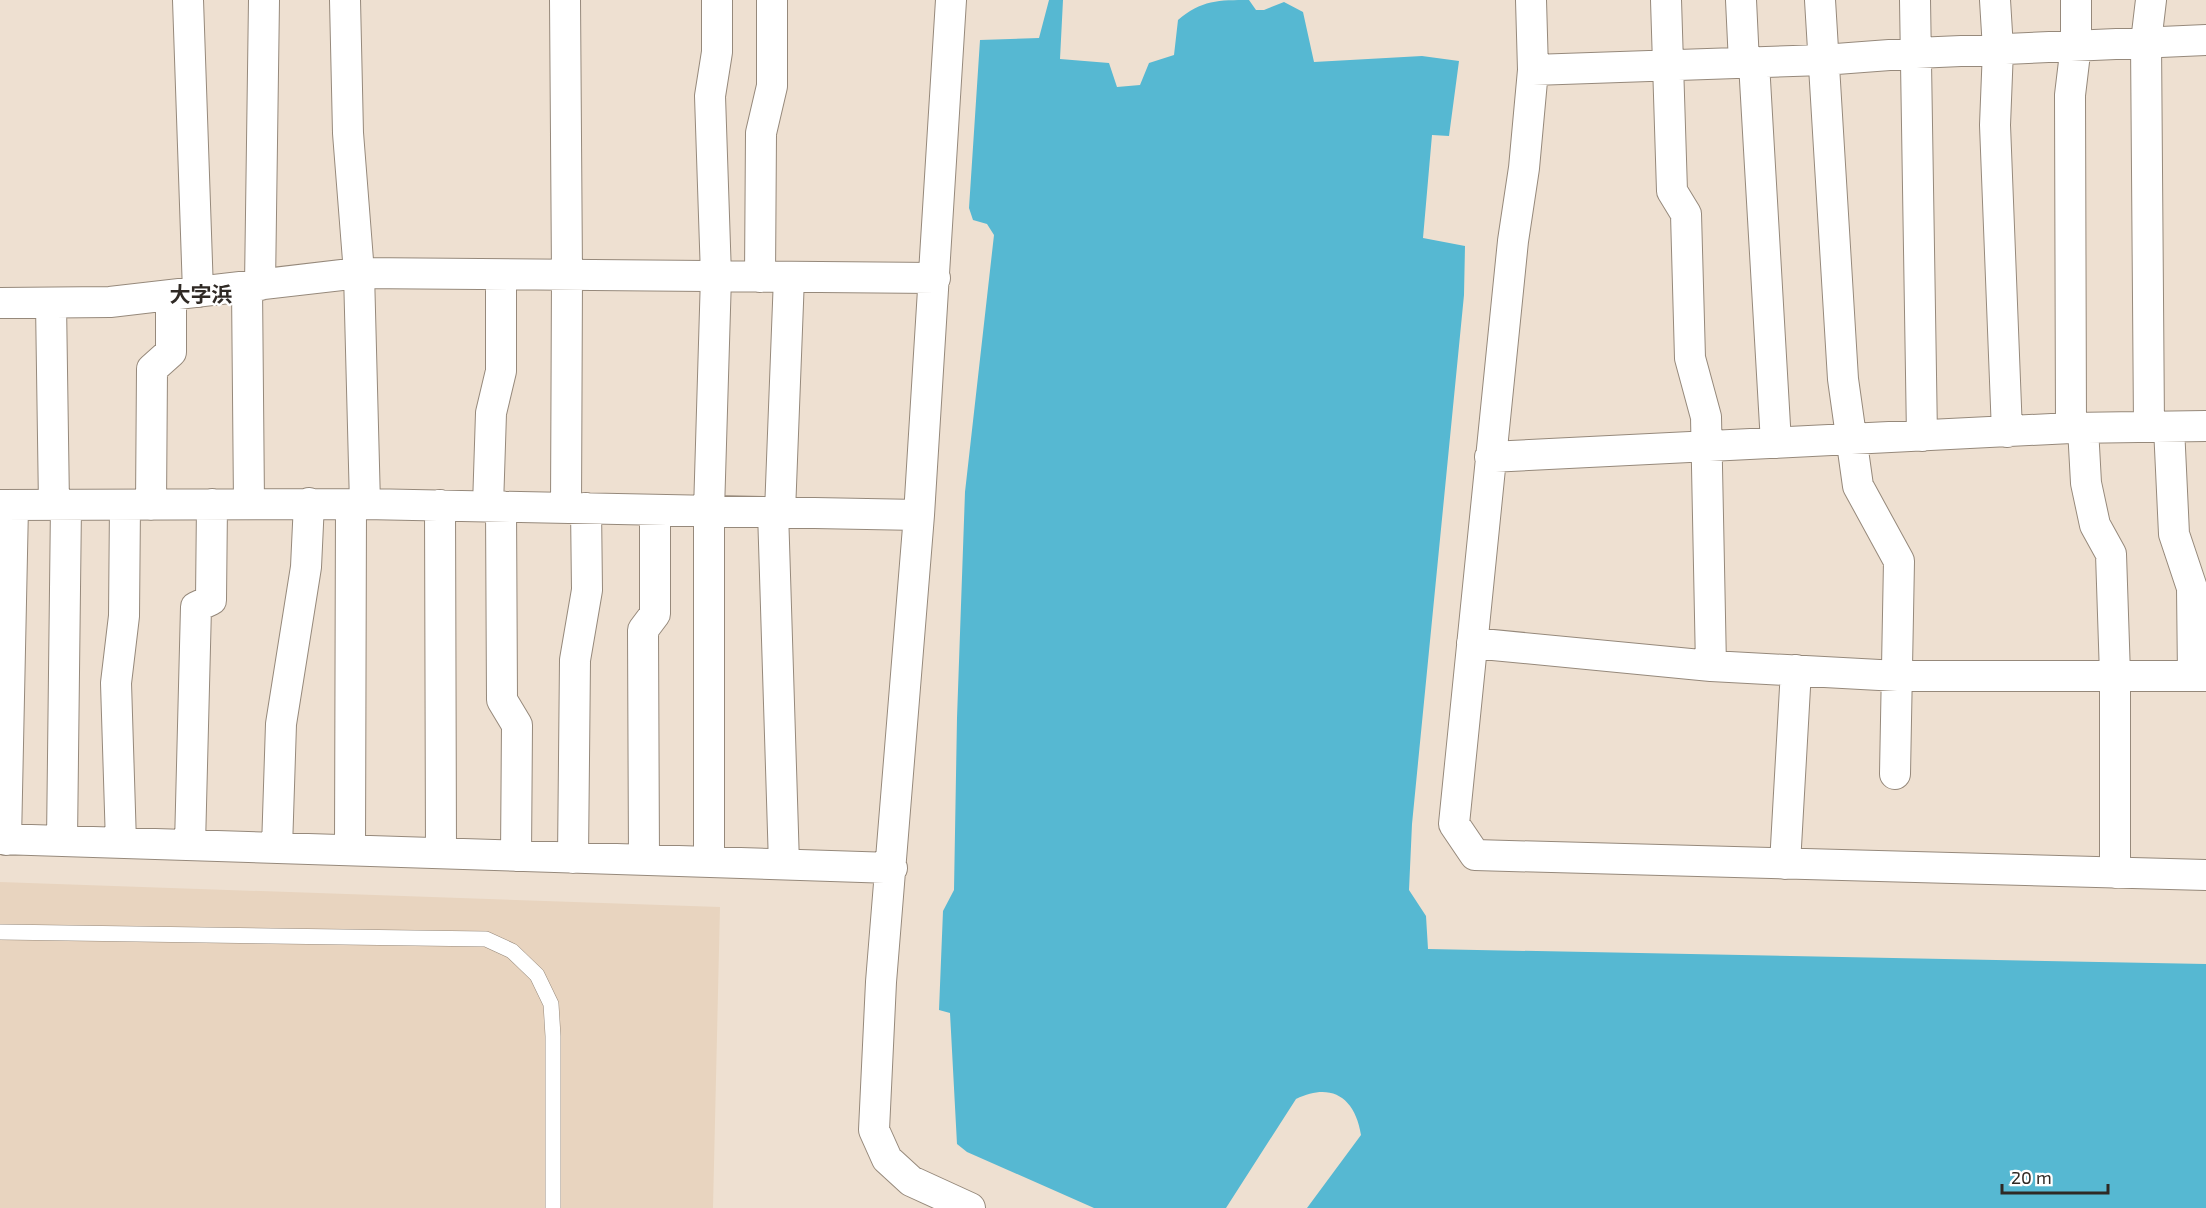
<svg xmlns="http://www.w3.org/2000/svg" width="2206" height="1208" viewBox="0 0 2206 1208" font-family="'Exo 2','Noto Sans JP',sans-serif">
<rect width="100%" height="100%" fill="#eee0d1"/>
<path fill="#e8d4bf" d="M0 882 720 907 713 1208H0Z"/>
<path fill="#56b8d2" d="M1049 0H1063L1060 59 1109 63 1117 87 1140 85 1149 63 1174 55 1178 20C1201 0 1219 0 1249 0L1256 10H1264L1284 2 1303 12 1314 62 1422 56 1459 61 1449 136 1432 135 1423 238 1465 246 1464 295 1412 824 1409 890 1426 916 1428 949 2206 964V1208H1307L1361 1135C1355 1097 1331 1082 1296 1099L1226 1208H1094L967 1152 957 1144 950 1013 939 1010 943 911 954 890 957 718 965 492 994 235 987 224 973 220 969 208 980 40 1039 38Z"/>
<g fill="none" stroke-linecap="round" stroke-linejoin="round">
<g stroke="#96897b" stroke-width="16">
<path id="lane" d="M0 932 486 939 512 951 537 975 551 1004 553 1036V1208"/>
</g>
<g stroke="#96897b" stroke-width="32">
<path id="street" d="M188 0 198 292
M345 0 348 133 359 273 365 504
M565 0 567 275 566 508
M951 0 919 515 881 982 874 1130 887 1159 911 1181 970 1208
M1531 0 1533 70 1524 168 1513 241 1454 824 1475 855 2206 875
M1666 0 1672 191 1686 214 1690 358 1706 417 1711 666
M1741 0 1744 63
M1820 0 1843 379 1858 486 1899 561 1895 774
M1915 0 1922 436
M1995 0 1998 49 1995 125 2007 432
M1754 63 1776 443
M1533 70 1823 60 1916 53 2206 40
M760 277 761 133 772 86V0
M260 285 264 0
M247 287 249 504
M0 303 110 302 359 273 935 278
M51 303 54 505
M2149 426 2146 42 2151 0
M2169 427 2174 534 2192 588 2193 676
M2071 428 2070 95 2076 45V0
M2083 428 2086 483 2095 525 2111 554 2115 675V873
M1490 457 2071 428 2206 426
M0 505 365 504 919 515
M151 505 152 369 171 352V295
M440 505 441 853
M488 506 491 413 501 371V275
M501 506 502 700 517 725 516 856
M773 511 784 864
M780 512 789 277
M1472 643 1711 666 1898 676H2206
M0 839 892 868
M6 840 13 506
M62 841 66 505
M121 843 116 683 124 616 125 505
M190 845 196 607 211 600 212 504
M277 848 281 724 306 567 309 503
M350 850 351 504
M573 858 575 660 587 590 586 508
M644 860 643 630 655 614V510
M709 862V511L716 276 710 96 717 52V0
M1785 864 1796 670"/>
</g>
<use href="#lane" stroke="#fff" stroke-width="15"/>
<use href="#street" stroke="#fff" stroke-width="30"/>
</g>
<g text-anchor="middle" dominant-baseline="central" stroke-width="5" stroke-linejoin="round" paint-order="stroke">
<g font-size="21" font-weight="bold" fill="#2f2924" stroke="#fff">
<text x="201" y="293">大字浜</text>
</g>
</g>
<path d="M2002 1184v9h106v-9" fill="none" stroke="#2f2924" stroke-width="3"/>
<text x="2011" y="1184" font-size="18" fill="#2f2924" stroke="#ffffff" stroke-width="4.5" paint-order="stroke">20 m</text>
</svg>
